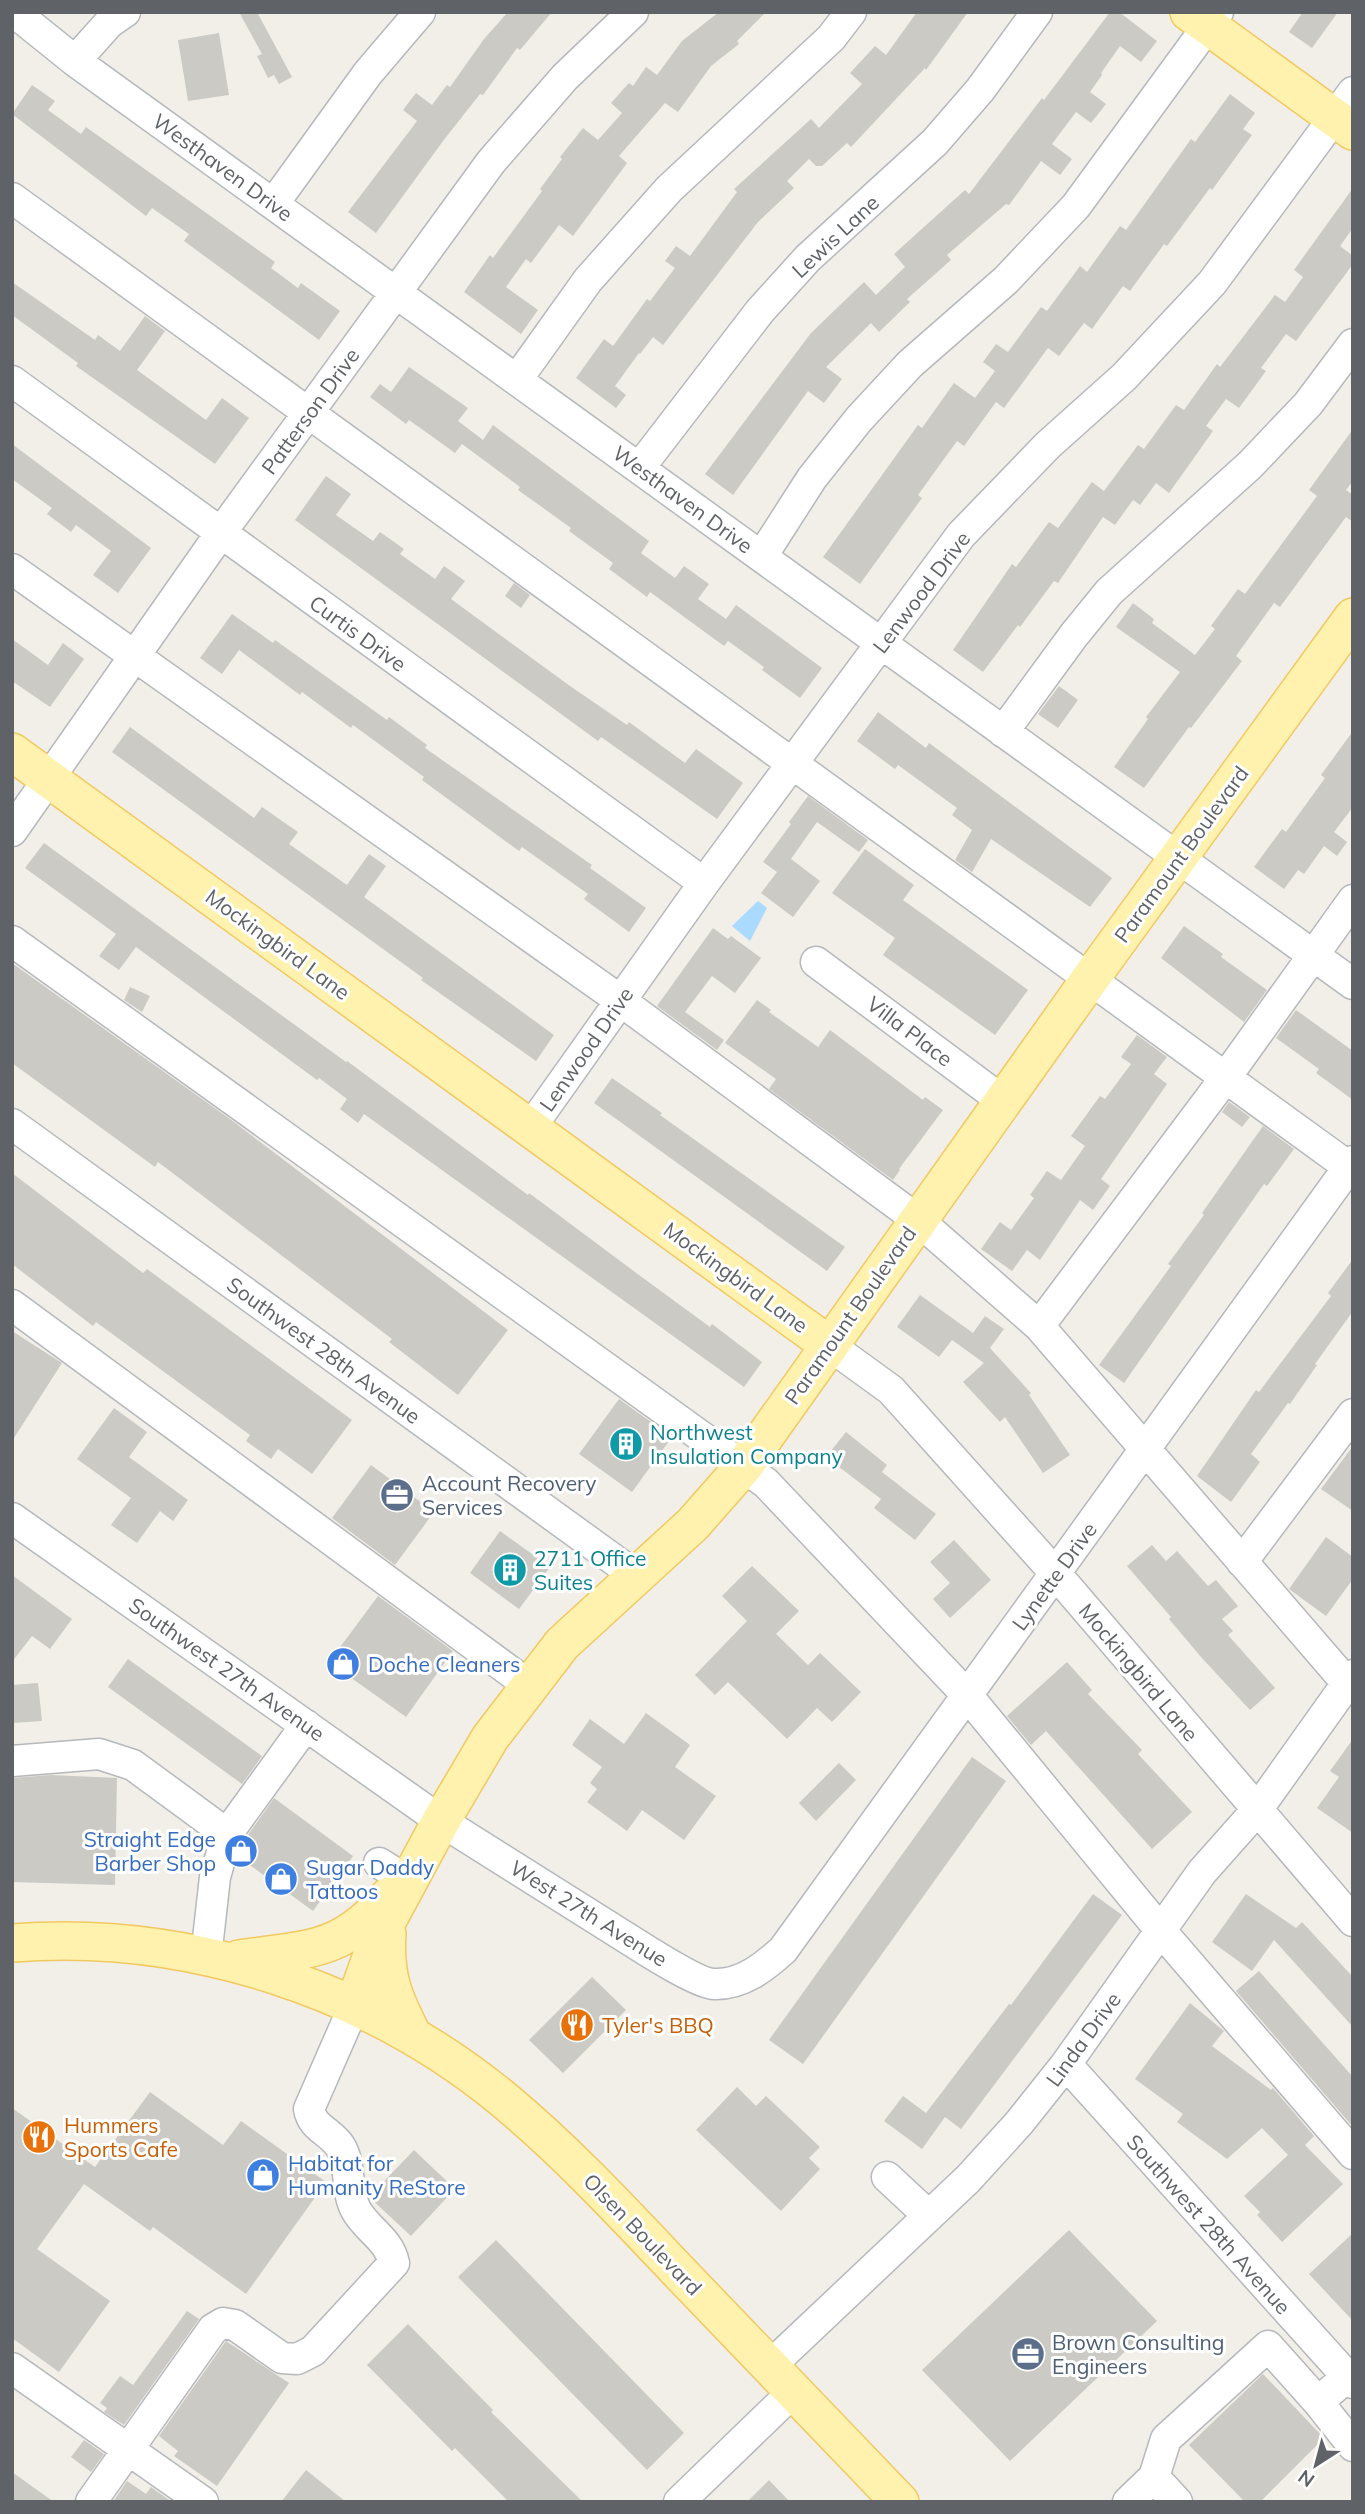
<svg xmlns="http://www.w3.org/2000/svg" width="1365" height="2514" viewBox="0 0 1365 2514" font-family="Mulish,sans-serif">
<rect width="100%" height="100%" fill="#f1efe8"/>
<path fill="#aadaff" d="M758 901 767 908 750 941 732 926Z"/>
<path fill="#cccac5" d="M239 12H257L292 77 279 84 274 75 268 78 257 56 262 54Z
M508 12H552L520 50 517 48 483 95 480 94 443 141 376 233 348 212 417 121 403 110 416 93 432 105 447 85 450 87 484 39Z
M719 12H766L737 41 739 44 711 66 678 112 665 103 619 156 627 163 573 236 559 225 531 263 526 259 506 287 538 310 521 334 464 292 490 255 493 258 542 191 540 189 562 159 560 157 583 128 598 140 622 113 611 103 629 83 633 86 646 67 657 75 682 41Z
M917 12H968L926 70 925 68 851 147 847 143 822 166H816L809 159 787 181 794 188 758 222 663 345 653 337 640 354 639 353 615 386 626 395 616 408 576 378 604 339 613 346 647 299 650 301 675 268 665 261 676 246 690 256 737 192 734 189 811 119 819 128 862 84 850 73 875 46 886 55Z
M1110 12H1119L1157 41 1141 62 1120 46 1101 73 1102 75 1090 92 1106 104 1091 123 1076 112 1052 144 1072 159 1060 175 1041 161 1009 205 1006 204 947 255 951 260 907 299 910 302 879 332 871 323 826 367 842 379 824 403 808 391 733 495 705 474 811 333 864 282 876 295 905 267 894 254 965 190 969 194 1042 98 1044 100Z
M1303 12H1338L1312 48 1289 32Z
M219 33 229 95 188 101 178 40Z
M32 85 55 101 48 110 81 134 86 127 275 262 271 268 298 288 301 283 340 311 319 340 184 241 189 234 152 208 146 216 12 114Z
M1230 94 1255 113 1243 129 1252 135 1212 190 1210 188 1167 246 1164 244 1130 291 1123 286 1092 329 1084 323 1059 356 1048 348 1004 408 996 402 964 446 957 441 918 495 922 498 860 584 823 557 918 425 922 428 954 383 975 398 995 371 983 362 996 344 1008 352 1041 307 1047 311 1080 266 1087 272 1120 226 1126 230 1191 139 1195 142Z
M1353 188V228L1340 246 1353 256V264L1296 341 1286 334 1261 368 1266 371 1239 408 1226 399 1206 426 1213 431 1169 493 1156 483 1140 505 1133 500 1115 525 1103 517 1058 583 1054 581 1020 627 1018 625 983 672 953 650 1012 564 1016 567 1049 522 1058 528 1092 482 1104 491 1138 445 1144 449 1176 405 1184 410 1217 364 1220 367 1275 295 1285 302 1303 277 1294 270Z
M12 282 95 340 98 335 120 351 145 316 165 331 137 370 206 420 222 398 249 418 215 464 76 366 78 363 12 315Z
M409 367 468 408 458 421 483 440 493 425 649 541 641 553 675 578 684 566 709 584 698 599 726 619 736 605 822 668 800 698 762 670 764 667 728 641 724 646 650 592 647 597 609 569 613 563 569 531 571 528 518 490 520 487 462 444 455 453 409 420 406 424 370 397 380 384 391 392Z
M1353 429V481L1346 490 1353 495V522L1346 517 1280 607 1274 603 1236 656 1242 661 1191 728 1189 727 1144 788 1114 767 1148 719 1146 717 1180 672 1116 627 1133 603 1154 619 1152 623 1195 655 1215 629 1211 626 1238 589 1245 594 1317 496 1309 490Z
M12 444 151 548 118 593 93 575 111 551 76 525 71 532 47 514 52 508 12 479Z
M326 476 351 494 336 515 373 541 380 532 404 549 400 554 435 579 444 566 465 581 451 599 570 686 627 725 629 722 685 763 696 749 743 783 717 819 601 737 598 741 295 520Z
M514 583 530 595 521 608 505 596Z
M232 614 273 643 275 640 387 720 389 717 427 745 425 748 592 865 590 868 646 908 629 932 584 899 588 894 522 847 519 851 422 780 424 777 353 725 351 728 302 692 300 695 239 650 222 674 200 658Z
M12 639 48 665 63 643 84 659 50 707 12 681Z
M1059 686 1078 700 1058 728 1038 714Z
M878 712 926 748 929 743 1112 878 1090 907 991 839 972 872 955 860 972 830 952 815 957 808 898 765 895 769 857 741Z
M130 727 254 818 262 807 298 832 289 844 347 885 369 854 386 866 364 897 554 1035 536 1061 421 980 423 978 112 752Z
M1353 731V807L1334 832 1347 842 1337 856 1324 846 1304 874 1298 870 1284 889 1254 867 1282 829 1286 832 1325 778 1321 775Z
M808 796 868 840 859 852 817 822 791 859 820 881 793 917 761 893 777 872 763 862 791 824 789 822Z
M44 843 346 1062 347 1061 528 1195 529 1193 639 1275 710 1327 712 1324 762 1362 744 1387 364 1114 358 1123 340 1109 347 1099 319 1078 317 1080 136 947 119 970 99 956 116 934 25 868Z
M865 849 914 885 903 900 1028 990 995 1035 883 955 895 938 832 893Z
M1184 926 1223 954 1221 957 1267 990 1244 1022 1161 958Z
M713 928 728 939 731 936 761 958 735 993 712 976 685 1012 724 1040 717 1050 657 1006Z
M12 963 230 1119 508 1330 458 1395 389 1342 392 1339 158 1162 155 1167 12 1063Z
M130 987 150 996 142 1012 124 1000Z
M757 1000 771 1010 769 1012 818 1047 830 1030 923 1100 925 1097 943 1110 899 1169 900 1170 893 1180 769 1089 776 1079 725 1043Z
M1296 1010 1353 1051V1100L1316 1073 1319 1069 1276 1038Z
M1137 1035 1167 1057 1154 1074 1167 1084 1101 1179 1110 1186 1093 1210 1080 1200 1040 1260 1027 1250 1012 1271 981 1249 1000 1222 1011 1230 1034 1198 1030 1195 1047 1171 1061 1180 1085 1146 1071 1136 1100 1096 1105 1099 1131 1064 1121 1057Z
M612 1078 662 1113 660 1115 845 1247 827 1271 594 1103Z
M1229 1102 1250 1117 1242 1127 1222 1112Z
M1263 1126 1294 1149 1267 1186 1264 1184 1124 1383 1099 1365 1171 1266 1168 1264 1204 1215 1202 1213Z
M12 1173 143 1273 147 1269 352 1420 312 1474 278 1449 271 1459 246 1441 250 1435 96 1322 93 1326 12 1264Z
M1353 1259V1311L1315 1364 1317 1365 1290 1404 1288 1403 1251 1454 1260 1462 1231 1502 1197 1476 1256 1390 1259 1392 1331 1296 1328 1293Z
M920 1295 973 1333 985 1316 1004 1329 990 1348 1031 1393 1029 1395 1070 1455 1043 1473 1005 1417 1000 1422 963 1382 984 1363 952 1340 939 1357 897 1327Z
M12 1331 62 1363 12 1441Z
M619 1399 672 1437 632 1492 579 1454Z
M114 1408 147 1432 129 1457 188 1500 173 1521 160 1511 137 1543 111 1525 131 1498 77 1459Z
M846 1432 887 1465 882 1472 936 1514 915 1540 874 1508 881 1499 826 1457Z
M1353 1446V1511L1321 1489Z
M371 1465 434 1512 395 1565 332 1518Z
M500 1531 550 1567 519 1609 470 1573Z
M1326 1537 1353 1557V1579L1326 1616 1289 1589Z
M954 1540 991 1580 950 1618 933 1599 950 1583 930 1562Z
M1152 1545 1166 1561 1177 1551 1208 1586 1216 1580 1238 1606 1222 1619 1233 1631 1228 1635 1275 1688 1250 1710 1201 1657 1169 1619 1171 1617 1127 1566Z
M752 1566 799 1611 776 1634 808 1665 820 1653 861 1692 832 1722 817 1708 787 1739 728 1682 715 1695 695 1675 747 1621 722 1596Z
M12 1575 72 1619 50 1649 32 1636 12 1662Z
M378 1596 453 1651 406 1717 329 1662Z
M128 1659 262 1756 242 1784 108 1687Z
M1067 1662 1092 1690 1088 1694 1142 1750 1138 1754 1192 1812 1152 1849 1046 1731 1031 1745 1007 1716Z
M38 1683 42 1721 12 1723V1685Z
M646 1713 690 1745 675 1767 716 1796 684 1840 642 1810 627 1831 587 1802 597 1789 590 1783 602 1767 572 1745 590 1719 624 1744Z
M1353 1739V1833L1317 1808 1339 1777 1330 1771Z
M972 1757 1006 1781 803 2064 769 2040Z
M839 1763 856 1780 816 1821 799 1803Z
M51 1775 117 1778 115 1885 12 1882V1778Z
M274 1798 353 1856 313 1911 239 1857 243 1842Z
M1093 1894 1122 1915 961 2129 945 2117 922 2149 884 2121 903 2096 926 2113 1009 2004 1011 2005Z
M1246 1894 1296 1928 1302 1922 1353 1977V2027L1274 1940 1252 1971 1212 1942Z
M1259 1971 1353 2077V2127L1236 1991Z
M592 1977 626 2010 563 2073 529 2040Z
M1190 2003 1224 2031 1212 2046 1271 2090 1273 2088 1314 2136 1305 2145 1343 2184 1282 2242 1257 2215 1260 2212 1244 2196 1288 2155 1262 2128 1227 2159 1177 2122 1183 2114 1135 2079Z
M737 2087 756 2106 766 2096 820 2147 809 2158 820 2169 781 2211 696 2130Z
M150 2092 223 2145 241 2121 326 2182 246 2294 153 2227 150 2231 84 2184 37 2249 110 2301 59 2372 12 2338V2108L95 2167Z
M414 2150 455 2189 411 2236 369 2197Z
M1069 2230 1157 2321 1010 2461 922 2370Z
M1353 2233V2321L1309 2274Z
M496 2240 684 2433 647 2470 458 2277Z
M187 2311 199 2319 124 2425 104 2412 107 2408 100 2403 120 2376 133 2385Z
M408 2324 493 2410 491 2412 583 2502H509L455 2448 452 2451 367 2365Z
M226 2341 289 2383 217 2486 174 2456 178 2451 159 2436Z
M1263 2374 1324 2438 1260 2502H1245L1189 2445Z
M84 2440 104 2454 91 2472 71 2457Z
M306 2470 346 2502H281Z
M12 2472 54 2502H12Z
M769 2480 790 2502H747Z
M127 2481 146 2494 151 2487 172 2502H113Z"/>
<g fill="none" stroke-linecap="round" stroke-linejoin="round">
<g stroke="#b5b8bc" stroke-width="33">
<path id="minor" d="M14 12 75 61 1353 984
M75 61 109 23 125 12
M12 198 1353 1170
M274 203 368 73 420 12
M518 378 588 280 669 189 831 38 851 12
M12 381 704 883
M640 467 760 311 808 258 935 142 980 90 1037 12
M762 556 812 478 859 419 910 364 1006 280 1076 206 1218 12
M12 569 610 993 918 1220 1039 1326 1347 1683
M1003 732 1074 635 1109 592 1250 465 1308 404 1353 344
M12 831 220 534 491 162 565 77 633 12
M12 941 766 1483 967 1695 1161 1931 1353 2154
M816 962 1003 1101
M12 1124 635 1575
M531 1127 704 883 961 535 1048 445 1124 377 1212 283 1353 92
M12 1305 530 1686
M1039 1326 1226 1077 1353 900
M829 1345 891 1390 1056 1574 1353 1921
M12 1518 441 1821 649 1952C662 1960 701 1984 714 1984 742 1985 764 1967 783 1950L1353 1161
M1242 1562 1353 1414
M12 1761 99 1754 133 1765 227 1834
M379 1863 408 1881
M206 1957 215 1877 227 1834 306 1725
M1066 2064 1353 2383
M887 2177 929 2216
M770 2366 968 2179 1019 2123 1066 2064 1202 1872 1257 1810 1353 1675
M12 2368 203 2502
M1318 2402 1353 2446
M1154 2477 1166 2439 1268 2346 1318 2402 1347 2377
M91 2502 213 2329 223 2323 235 2325 282 2358 297 2359 313 2351 394 2263C389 2239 367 2230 356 2210 345 2190 352 2165 340 2146 330 2131 312 2128 309 2109L354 2006
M679 2502 794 2391
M1128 2502 1154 2477 1177 2502"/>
</g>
<g stroke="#f2c960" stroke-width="40">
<path id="major" d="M1189 12 1353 131
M12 752 829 1345
M387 1934C384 1977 394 1999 413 2036
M12 1943C186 1929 368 1988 503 2099 568 2153 625 2215 683 2276 755 2351 828 2426 900 2502
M239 1959C307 1949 342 1953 389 1896
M354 2006 378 1938 441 1821 490 1738 562 1644 693 1524 744 1466 1090 979 1353 617"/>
</g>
<use href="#minor" stroke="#fff" stroke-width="30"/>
<use href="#major" stroke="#fff2af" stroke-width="37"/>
</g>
<defs>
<g id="building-disc" transform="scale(1.75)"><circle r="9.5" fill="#0f9aa8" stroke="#fff"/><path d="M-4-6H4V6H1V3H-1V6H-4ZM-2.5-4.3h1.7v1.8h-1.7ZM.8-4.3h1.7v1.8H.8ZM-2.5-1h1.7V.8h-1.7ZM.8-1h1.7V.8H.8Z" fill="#fff"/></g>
<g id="office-disc" transform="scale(1.75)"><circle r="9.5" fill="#5c6f8a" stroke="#fff"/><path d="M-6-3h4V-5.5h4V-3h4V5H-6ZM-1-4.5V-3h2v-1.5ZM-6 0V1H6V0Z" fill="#fff"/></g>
<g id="shop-disc" transform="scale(1.75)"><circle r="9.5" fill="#3f7fe0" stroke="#fff"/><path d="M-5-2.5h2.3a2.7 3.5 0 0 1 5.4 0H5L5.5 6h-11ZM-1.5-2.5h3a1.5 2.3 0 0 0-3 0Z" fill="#fff"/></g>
<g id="restaurant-disc" transform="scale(1.75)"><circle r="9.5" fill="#e8710a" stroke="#fff"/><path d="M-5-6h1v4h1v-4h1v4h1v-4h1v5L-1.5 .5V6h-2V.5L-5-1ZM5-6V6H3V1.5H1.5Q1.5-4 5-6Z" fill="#fff"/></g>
</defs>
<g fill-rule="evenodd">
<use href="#building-disc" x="626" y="1444"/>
<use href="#office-disc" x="397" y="1495"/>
<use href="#building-disc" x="510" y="1570"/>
<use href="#shop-disc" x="343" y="1664"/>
<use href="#shop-disc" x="241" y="1851"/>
<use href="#shop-disc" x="281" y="1879"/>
<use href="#restaurant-disc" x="577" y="2025"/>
<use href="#restaurant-disc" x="39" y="2137"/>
<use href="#shop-disc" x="263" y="2175"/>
<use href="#office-disc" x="1028" y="2354"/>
</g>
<g text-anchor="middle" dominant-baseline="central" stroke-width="6" stroke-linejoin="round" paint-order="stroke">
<g font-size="21" fill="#5f6368" stroke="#fff">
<text transform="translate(223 167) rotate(36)">Westhaven Drive</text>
<text transform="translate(835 236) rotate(-43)">Lewis Lane</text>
<text transform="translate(310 411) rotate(-54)">Patterson Drive</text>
<text transform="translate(683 499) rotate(36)">Westhaven Drive</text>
<text transform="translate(921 592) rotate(-53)">Lenwood Drive</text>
<text transform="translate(358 633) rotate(36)">Curtis Drive</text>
<text transform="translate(1181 854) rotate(-54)">Paramount Boulevard</text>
<text transform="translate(278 944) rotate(36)">Mockingbird Lane</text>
<text transform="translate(910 1031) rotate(37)">Villa Place</text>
<text transform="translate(586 1049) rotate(-55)">Lenwood Drive</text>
<text transform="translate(736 1277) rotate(36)">Mockingbird Lane</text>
<text transform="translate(850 1315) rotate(-55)">Paramount Boulevard</text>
<text transform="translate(324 1350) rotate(36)">Southwest 28th Avenue</text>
<text transform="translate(1054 1576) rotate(-54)">Lynette Drive</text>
<text transform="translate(227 1669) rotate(35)">Southwest 27th Avenue</text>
<text transform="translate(1139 1672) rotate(50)">Mockingbird Lane</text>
<text transform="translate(589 1913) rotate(32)">West 27th Avenue</text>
<text transform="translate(1083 2039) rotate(-54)">Linda Drive</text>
<text transform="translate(1209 2224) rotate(48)">Southwest 28th Avenue</text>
<text transform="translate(643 2234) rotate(46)">Olsen Boulevard</text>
</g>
<g font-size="21" fill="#0d838f" stroke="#fff" text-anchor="start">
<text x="650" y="1432">Northwest<tspan x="650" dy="24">Insulation Company</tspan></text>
<text x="534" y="1558">2711 Office<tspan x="534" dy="24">Suites</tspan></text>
</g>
<g font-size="21" fill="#4e5e75" stroke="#fff" text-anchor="start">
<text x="422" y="1483">Account Recovery<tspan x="422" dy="24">Services</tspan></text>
<text x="1052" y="2342">Brown Consulting<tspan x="1052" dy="24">Engineers</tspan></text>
</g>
<g font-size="21" fill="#366cbe" stroke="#fff" text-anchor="start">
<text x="368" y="1664">Doche Cleaners</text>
<text x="216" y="1839" text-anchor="end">Straight Edge<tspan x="216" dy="24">Barber Shop</tspan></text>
<text x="306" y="1867">Sugar Daddy<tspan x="306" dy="24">Tattoos</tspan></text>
<text x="288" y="2163">Habitat for<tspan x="288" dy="24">Humanity ReStore</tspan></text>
</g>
<g font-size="21" fill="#c56008" stroke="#fff" text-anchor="start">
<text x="602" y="2025">Tyler's BBQ</text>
<text x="64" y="2125">Hummers<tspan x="64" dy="24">Sports Cafe</tspan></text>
</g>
</g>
<rect width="1365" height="2514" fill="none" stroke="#5f6368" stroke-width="28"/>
<g transform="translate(1316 2465) rotate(216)" stroke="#ffffff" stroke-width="5" paint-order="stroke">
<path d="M0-5L12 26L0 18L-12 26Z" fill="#5f6368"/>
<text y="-10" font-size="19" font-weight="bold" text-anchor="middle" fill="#5f6368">N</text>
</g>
</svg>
